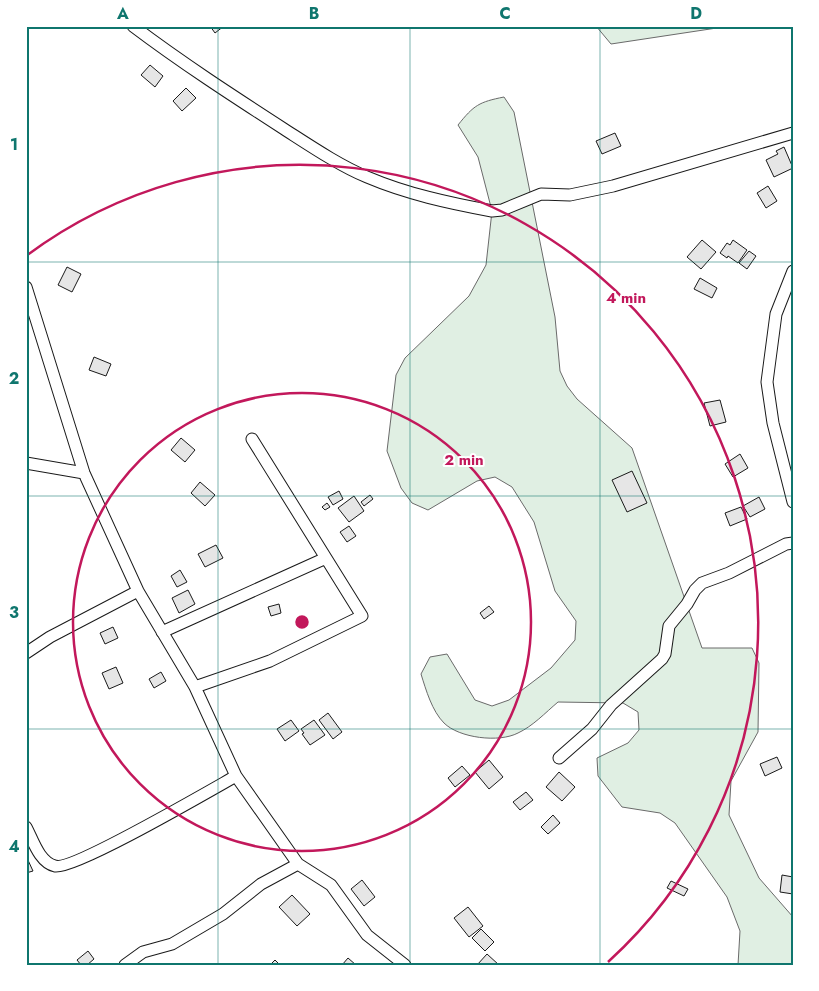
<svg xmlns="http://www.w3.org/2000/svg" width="819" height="991" viewBox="0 0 819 991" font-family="Jost,sans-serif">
<rect width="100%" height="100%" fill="#fff"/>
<path fill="#e0efe3" stroke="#6a6a6a" d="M596 26H730L611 44Z
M504 97 514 112 555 317 560 371 567 386 577 399 632 448 702 648H752L759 663 758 732 731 781 729 815 759 878 793 917V965H738L740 931 727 897 675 823 660 813 622 807 598 776 597 758 628 743 639 730 638 712 623 703 558 702C545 713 533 726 518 733 499 743 459 738 444 723 432 711 426 690 421 674L430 657 447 654 475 700 492 706 509 700 551 668 575 640 576 621 555 591 534 522 512 487 495 477 477 481 428 510 412 503 401 488 387 451 396 375 405 358 469 296 486 265 492 211 478 157 458 125C474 105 479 102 504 97Z"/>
<path fill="#e6e6e6" stroke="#1a1a1a" d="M210 26H224L215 33Z
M150 65 163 76 155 87 141 75Z
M186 88 196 98 182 111 173 101Z
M615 133 621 146 602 154 596 141Z
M784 147 793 168 774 177 766 160 778 154 776 151Z
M768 186 777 201 766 208 757 193Z
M702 240 716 252 701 269 687 257Z
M733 240 747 250 738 263 728 256 727 258 720 253 727 243 730 245Z
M749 251 756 256 747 269 739 263Z
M67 267 81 274 72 292 58 285Z
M700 278 717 288 712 298 694 289Z
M94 357 111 364 106 376 89 370Z
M720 400 726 422 710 426 704 403Z
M181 438 195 450 185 462 171 450Z
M740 454 748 468 733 477 725 464Z
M632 471 647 503 627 512 612 480Z
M200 482 215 495 205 506 191 493Z
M339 491 343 499 333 505 328 497Z
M370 495 373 499 364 506 361 502Z
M354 496 364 511 349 522 338 508Z
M759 497 765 509 750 517 743 506Z
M327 503 330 507 325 510 322 507Z
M741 507 747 519 730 526 725 513Z
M349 526 356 536 347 542 340 532Z
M216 545 223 558 205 567 198 554Z
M180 570 187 582 177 587 171 576Z
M188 590 195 604 179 613 172 598Z
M279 604 281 613 271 616 268 607Z
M489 606 494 612 484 619 480 613Z
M113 627 118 638 105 644 100 633Z
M116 667 123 683 109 689 102 673Z
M161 672 166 681 154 688 149 679Z
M328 713 342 732 333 739 319 720Z
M291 720 299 731 285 741 277 729Z
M314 720 325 735 310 745 302 734 304 733 301 729Z
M777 757 782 768 765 776 760 764Z
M489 760 503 777 489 789 475 772Z
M462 766 470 775 455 787 448 778Z
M559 772 575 787 562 801 546 787Z
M526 792 533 800 520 810 513 802Z
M553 815 560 823 548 834 541 827Z
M27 858 33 871 26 873V859Z
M782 875 793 877V894L780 892Z
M362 880 375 897 364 906 351 889Z
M671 881 688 889 684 896 667 888Z
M292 895 310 914 297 926 279 907Z
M468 907 483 926 469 937 454 918Z
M481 929 494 942 485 951 472 938Z
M88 951 94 959 87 965H81L77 960Z
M487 954 499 965H477Z
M348 958 356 965H342Z
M275 960 280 965H270Z"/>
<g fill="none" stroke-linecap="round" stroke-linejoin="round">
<g stroke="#1a1a1a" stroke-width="13">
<path id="minor" d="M133 26C182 63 233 96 284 129 309 145 340 166 367 177 407 194 449 203 492 211L502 210 541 194 570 195 613 186 793 133
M793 271 776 314 767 382 773 423 793 502
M26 287 84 473 138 591 195 687 236 776 298 864 331 885 367 935 405 965
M26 463 84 473
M162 632 326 558
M26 653 50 637 138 591
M195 687 270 661 362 616 252 439
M559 758 592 729 611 705 662 659 665 654 669 626 687 604 695 590 702 583 729 573 786 544 793 543
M26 827C33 840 39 862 55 866 72 871 211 790 236 776
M125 965 143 952 172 944 223 914 261 884 298 864"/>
</g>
<use href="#minor" stroke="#fff" stroke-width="11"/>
</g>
<path fill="none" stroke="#0f766e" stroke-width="1" stroke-opacity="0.55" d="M218 26V965M410 26V965M600 26V965M26 262H793M26 496H793M26 729H793"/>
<g fill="none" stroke="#c2185b" stroke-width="2.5">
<circle cx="302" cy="622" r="229"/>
<path d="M26 256A458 458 0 0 1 608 962"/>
</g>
<circle cx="302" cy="622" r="8" fill="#c2185b" stroke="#fff" stroke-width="2.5"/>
<g font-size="15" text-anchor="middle" font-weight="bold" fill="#c2185b" stroke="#fff" stroke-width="4" stroke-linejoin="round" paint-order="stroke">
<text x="626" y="303">4 min</text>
<text x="464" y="465">2 min</text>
</g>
<rect width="819" height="991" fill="none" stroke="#ffffff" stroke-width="55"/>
<rect x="28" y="28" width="764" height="936" fill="none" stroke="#0f766e" stroke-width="2"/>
<g font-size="16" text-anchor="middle" font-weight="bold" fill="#0f766e">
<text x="123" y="19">A</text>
<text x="314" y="19">B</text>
<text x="505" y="19">C</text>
<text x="696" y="19">D</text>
<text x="14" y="150">1</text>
<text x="14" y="384">2</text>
<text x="14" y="618">3</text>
<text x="14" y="852">4</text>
</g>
</svg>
